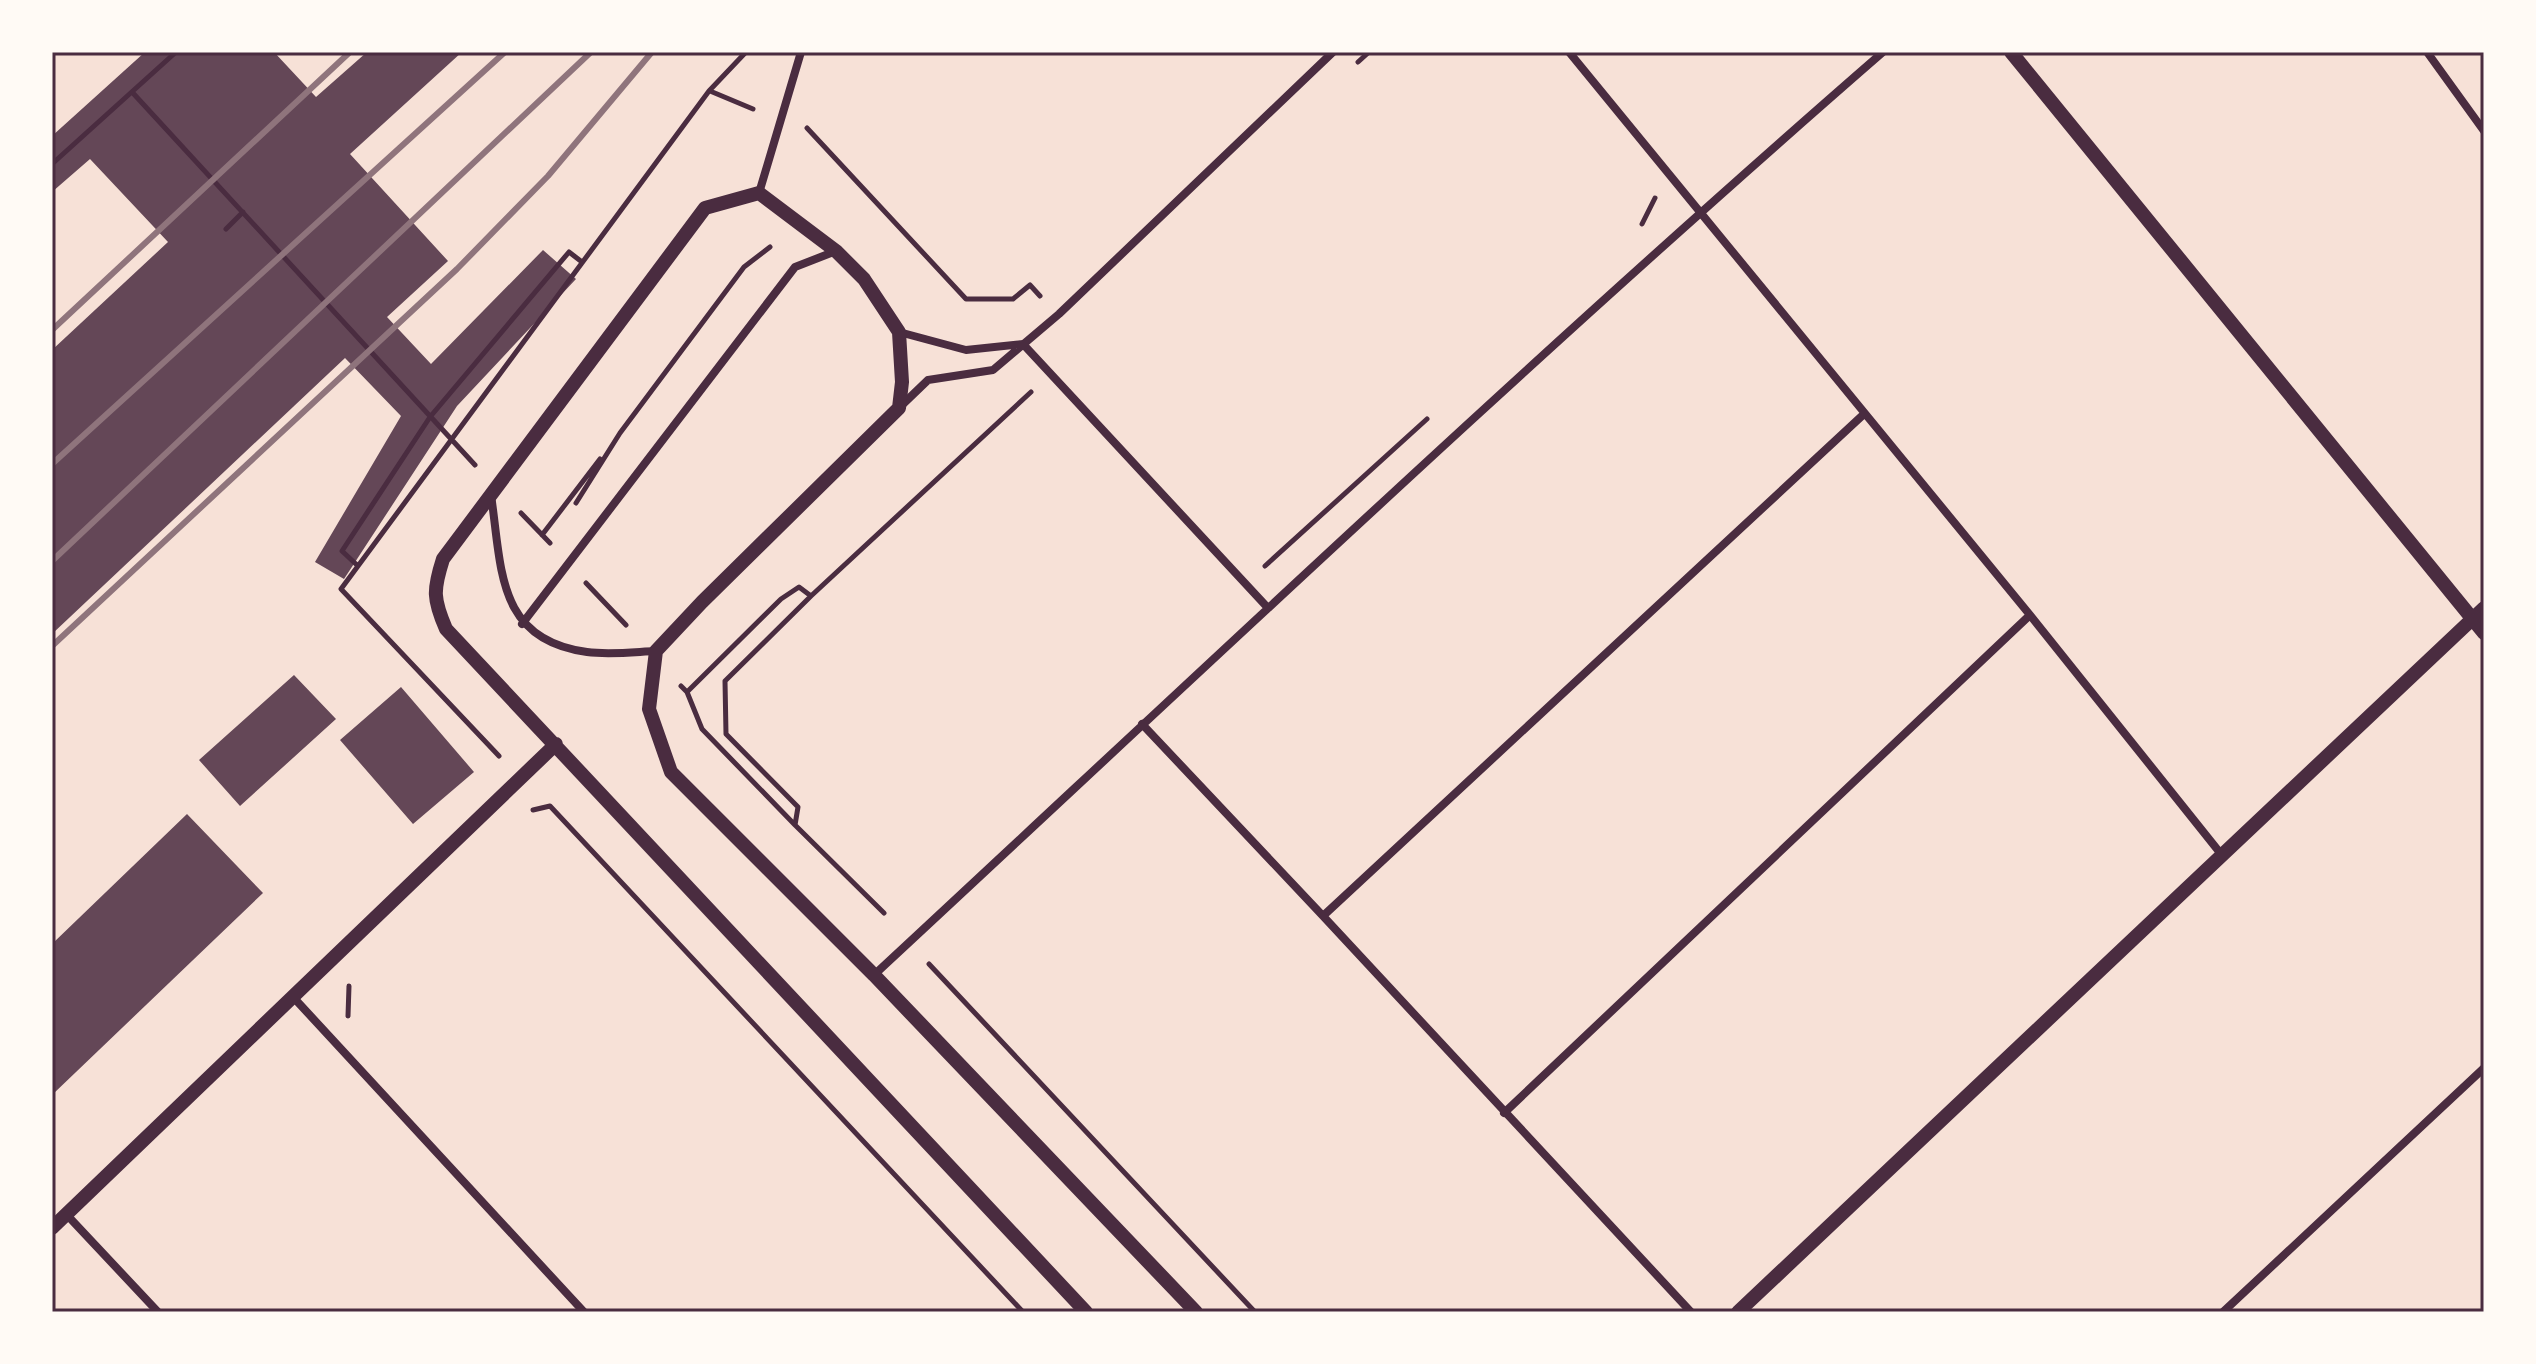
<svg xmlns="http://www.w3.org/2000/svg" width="2536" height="1364" viewBox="0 0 2536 1364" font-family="Cabin,sans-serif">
<rect width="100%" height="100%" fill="#f7e1d7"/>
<path fill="#644757" d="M145 52H274L316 97 367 52H462L350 154 448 261 387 317 431 364 543 250 576 279 457 406 344 579 315 562 401 416 345 358 52 634V350L168 242 90 159 52 192V136Z
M294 675 336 719 240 806 199 760Z
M401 687 474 772 413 824 340 740Z
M187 814 263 893 52 1095V944Z"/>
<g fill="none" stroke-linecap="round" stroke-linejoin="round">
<path stroke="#4a2c40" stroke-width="5" d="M1358 62 1369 52
M710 91 753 109
M132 92 475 465
M807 128 966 299H1013L1030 285 1040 296
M52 164 176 52
M1642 224 1655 198
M226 229 243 212
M576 503 620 433 744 267 770 247
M521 513 550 543
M542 535 600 459
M358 566 342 551 430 417 569 252 582 262
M1265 566 1427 419
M586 583 626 625
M681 686 687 692 702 729 795 825
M687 692 781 599 799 587 811 596
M499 756 341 589 709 91 746 52
M533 810 550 806 1023 1312
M884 913 795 825 798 807 726 734 725 681 811 596 1031 392
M929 964 1255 1312
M348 1016 349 986"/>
<path stroke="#4a2c40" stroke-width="8" d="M1569 52 2030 615 2221 854
M2427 52 2484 131
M759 193 801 52
M899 332 966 350 1023 344
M1023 344 1268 608
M902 405 928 380 993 370 1059 314 1333 52
M491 495C502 568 496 640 587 652 609 655 634 652 656 651
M522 624 795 267 836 251
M1142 724 1323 916 1691 1312
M1323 916 1864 414
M874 975C1208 665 1539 351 1883 52
M294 998 584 1312
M1504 1113 2030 615
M67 1215 158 1312
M2223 1312 2484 1068"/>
<path stroke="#4a2c40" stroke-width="14" d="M2011 52 2484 633
M52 1228 556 744
M1086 1312 446 629C433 599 433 590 443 559L705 208 759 193 836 251 864 279 899 332 902 382 899 408 702 602 656 651 649 709 671 772 874 975 1196 1312
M1738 1312 2484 608"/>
<path stroke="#8f747c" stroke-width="6" d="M52 330 350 52
M52 464 505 52
M52 561 591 52
M52 646 457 269 548 176 652 52"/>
</g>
<rect width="2536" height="1364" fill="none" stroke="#fffaf5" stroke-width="108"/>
<rect x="54" y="54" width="2428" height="1256" fill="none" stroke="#4a2c40" stroke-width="3"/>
</svg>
